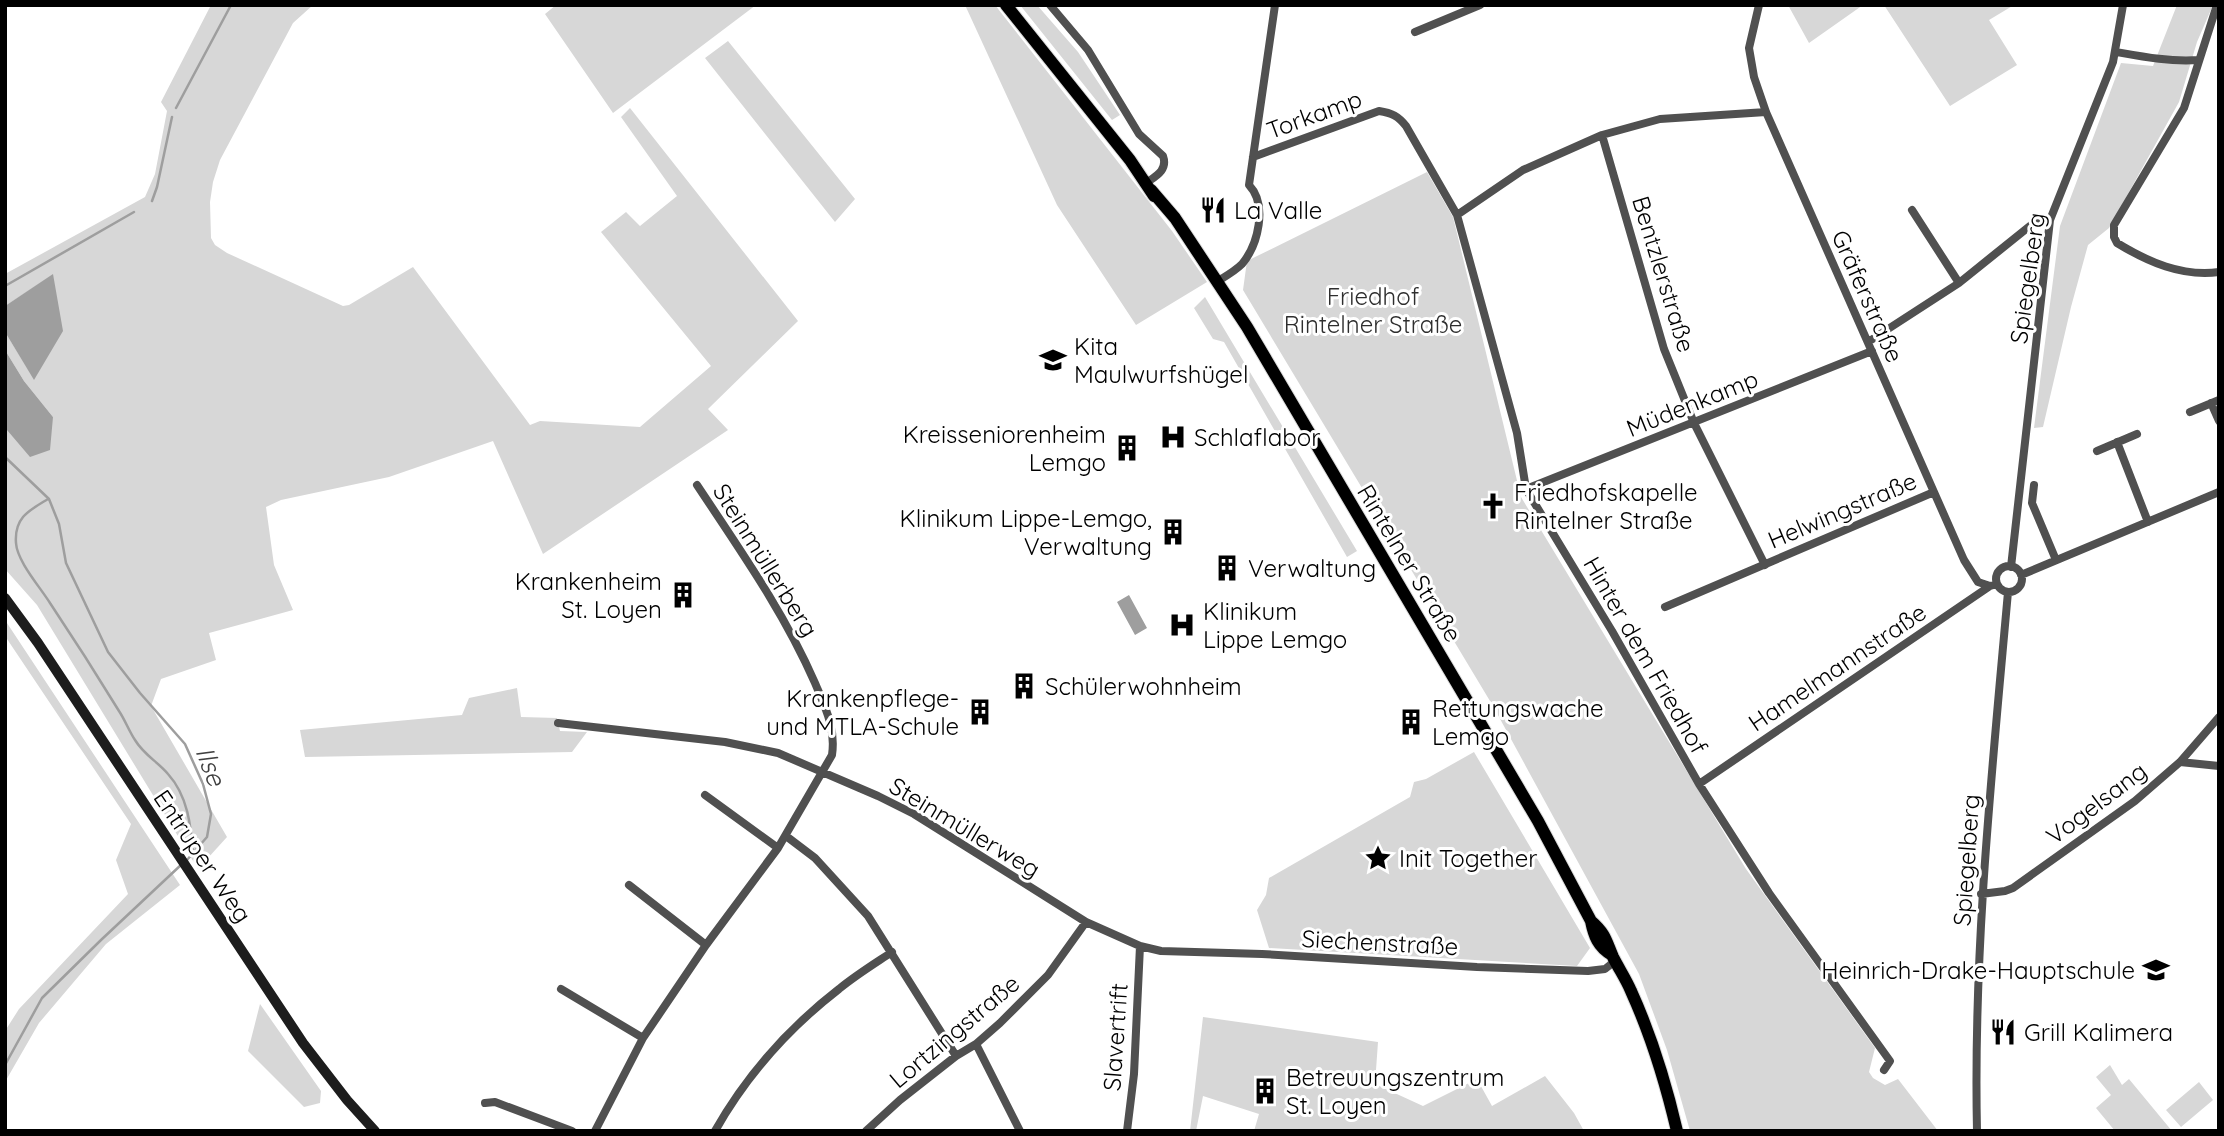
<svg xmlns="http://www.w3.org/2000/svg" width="2224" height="1136" viewBox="0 0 2224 1136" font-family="Quicksand,sans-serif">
<rect width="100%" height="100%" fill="#fff"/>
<path fill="#d7d7d7" d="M211 5H313L293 23 220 160 213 182 210 202 211 238 215 245 227 253 343 306 349 305 413 267 530 425 540 421 640 427 711 366 601 232 626 212 640 226 677 196 621 117 630 108 798 321 708 409 728 430 543 554 493 441 389 477 281 500 266 507 274 565 293 610 209 633 216 660 161 679 151 706 227 837 198 869 37 605 5 569V419L7 430 53 417 24 381 5 350V332L34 379 53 275 5 306V274L145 197 155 174 167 111 161 102Z
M556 5H756L613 113 545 14Z
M965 5H995L1172 231 1207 282 1136 325 1057 205Z
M1020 5H1037L1078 52 1120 115 1112 120Z
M1788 5H1863L1809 43Z
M1884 5H2014L1989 20 2017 65 1950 106Z
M2177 5H2213L2197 42 2179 102 2109 228 2088 245 2071 307 2043 427 2034 428 2060 226 2121 63 2153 66Z
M728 41 855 199 835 222 705 58Z
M1427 172 1453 217 1521 497 1746 869 1875 1048 1869 1072 1873 1078 1885 1085 1898 1079 1938 1131H1690L1667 1050 1639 974 1493 706 1243 290 1247 261Z
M1205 297 1357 551 1347 557 1224 342 1213 339 1194 308Z
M5 620 180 885 106 944 39 1023 5 1082V1031L19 1009 128 894 116 860 131 824 5 636Z
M517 688 521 717 557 718 560 731 587 732 572 752 305 757 300 730 462 715 469 698Z
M1474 752 1590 948 1577 966 1269 948 1257 910 1266 895 1269 878 1410 797 1414 782 1426 779Z
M260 1004 321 1091 320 1103 304 1107 248 1051Z
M1203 1017 1378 1042 1375 1084 1423 1106 1477 1079 1492 1106 1545 1076 1574 1113 1584 1131H1254L1259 1114 1203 1096 1196 1131H1190Z
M2110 1065 2122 1085 2129 1079 2172 1131H2115L2096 1108 2111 1095 2096 1077Z
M2199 1082 2213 1100 2181 1127 2166 1110Z"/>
<path fill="#9e9e9e" d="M53 274 63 331 34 380 5 332V306Z
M5 350 24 381 53 417 50 450 30 457 7 430 5 419Z
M1129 595 1147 628 1135 635 1117 602Z"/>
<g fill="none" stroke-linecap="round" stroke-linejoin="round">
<path stroke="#9e9e9e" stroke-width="2.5" d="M176 108 231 5
M152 201 157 187 172 117
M5 286 134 212
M5 457 49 499 59 524 66 563 108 652 140 693 185 744 203 784 211 814 207 837 187 860
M48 499C30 510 14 517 16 543 17 561 40 587 50 603 74 639 97 675 119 711 125 720 129 731 135 740 144 755 157 761 168 774 188 796 191 826 193 854
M5 1065 42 998 101 940 182 864"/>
<g stroke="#dbdbdb" stroke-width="14">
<path id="primary" d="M1006 5 1130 160 1154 196
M1151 190 1175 218 1247 327 1538 821 1591 921C1594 936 1598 947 1612 955
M1591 921C1606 934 1606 941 1613 957 1619 969 1626 979 1631 991 1651 1035 1666 1084 1677 1131"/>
</g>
<path stroke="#505050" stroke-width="8" d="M1050 5 1088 50 1139 134 1163 156C1168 170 1156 176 1146 183
M1759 5 1749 48 1754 77 1766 112 1964 560 1978 582 1990 586
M2217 5 2184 108 2114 225V237L2117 243C2148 262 2182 277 2219 272
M1415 32 1480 5
M2116 52C2144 57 2170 62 2199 60
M1602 135 1664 349 1694 423 1765 565
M1253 157 1379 111C1392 113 1398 116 1406 126L1457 215 1517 433 1526 489 1612 631 1699 784 1769 893 1890 1061 1884 1070
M1912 210 1959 283
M1457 215 1523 170 1602 135 1660 119 1766 112
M1218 281C1226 276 1235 271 1242 264 1258 245 1268 205 1249 185L1275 5
M1868 342 1959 283 2036 221 2050 220
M2211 403 2219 421
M2190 412 2219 400
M2117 442 2148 522
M2097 451 2137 434
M2034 485 2032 503 2056 560
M1526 489 1872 351
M1996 579a13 13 0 1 1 26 0a13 13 0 1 1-26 0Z
M2011 567 2050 220 2113 62 2123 5
M2021 575 2219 492
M1665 607 1934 492
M558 723 725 742 778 753 878 796 914 814 1086 922 1140 946 1161 951 1262 954 1477 967 1588 971 1605 969 1615 961
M2180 762 2219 766
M1699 784 1990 586 1997 584
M705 795 778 848
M786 836 815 858 868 916 956 1056
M629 885 706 945
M1981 894 2005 891 2013 888 2135 801 2180 762 2219 717
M561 989 643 1038
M976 1044 1020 1131
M485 1103 495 1102 572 1131
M595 1131 643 1038 706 945 778 848 832 755C836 728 825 707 815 683 784 612 740 550 697 485
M715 1131C746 1076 790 1027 839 989 856 975 874 964 892 952
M866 1131 900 1100 956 1056 976 1044 1000 1023 1048 975 1086 922
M1127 1131 1134 1074 1140 946
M1977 1131C1973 951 1992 771 2008 592"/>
<path stroke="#1d1d1d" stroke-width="10" d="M5 598 38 643 303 1043 347 1100 375 1131"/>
<use href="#primary" stroke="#000" stroke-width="12"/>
</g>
<defs>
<g id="restaurant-bare" transform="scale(2.1)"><path d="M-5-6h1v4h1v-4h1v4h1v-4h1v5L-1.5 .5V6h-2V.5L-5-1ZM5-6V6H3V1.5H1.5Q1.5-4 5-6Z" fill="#000" stroke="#fff" stroke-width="2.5" paint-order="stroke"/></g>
<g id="school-bare" transform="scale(2.1)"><path d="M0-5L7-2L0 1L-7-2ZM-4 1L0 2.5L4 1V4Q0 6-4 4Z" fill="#000" stroke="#fff" stroke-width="2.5" paint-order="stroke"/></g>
<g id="hospital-bare" transform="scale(2.1)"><path d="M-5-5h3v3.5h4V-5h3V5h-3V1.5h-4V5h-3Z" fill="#000" stroke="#fff" stroke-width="2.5" paint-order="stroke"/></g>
<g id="building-bare" transform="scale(2.1)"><path d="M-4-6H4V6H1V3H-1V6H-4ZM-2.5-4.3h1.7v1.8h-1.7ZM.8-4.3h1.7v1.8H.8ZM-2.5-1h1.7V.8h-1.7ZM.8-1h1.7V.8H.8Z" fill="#000" stroke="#fff" stroke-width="2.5" paint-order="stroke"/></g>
<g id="church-bare" transform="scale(2.1)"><path d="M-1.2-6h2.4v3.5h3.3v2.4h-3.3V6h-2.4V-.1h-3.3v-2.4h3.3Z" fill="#000" stroke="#fff" stroke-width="2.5" paint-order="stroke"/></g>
<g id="sight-bare" transform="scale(2.1)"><path d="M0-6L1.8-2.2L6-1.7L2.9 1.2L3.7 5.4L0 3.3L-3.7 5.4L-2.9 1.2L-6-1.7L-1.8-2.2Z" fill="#000" stroke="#fff" stroke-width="2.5" paint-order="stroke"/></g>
</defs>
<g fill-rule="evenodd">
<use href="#restaurant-bare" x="1213" y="210"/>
<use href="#school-bare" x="1053" y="360"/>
<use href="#hospital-bare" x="1173" y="437"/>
<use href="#building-bare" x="1127" y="448"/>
<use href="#church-bare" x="1493" y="506"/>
<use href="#building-bare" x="1173" y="532"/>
<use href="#building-bare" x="1227" y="568"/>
<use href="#building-bare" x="683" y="595"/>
<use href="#hospital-bare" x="1182" y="625"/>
<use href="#building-bare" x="1024" y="686"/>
<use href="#building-bare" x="980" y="712"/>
<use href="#building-bare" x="1411" y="722"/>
<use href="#sight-bare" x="1378" y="858"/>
<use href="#school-bare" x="2156" y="970"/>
<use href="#restaurant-bare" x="2003" y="1032"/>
<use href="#building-bare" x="1265" y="1091"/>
</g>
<g text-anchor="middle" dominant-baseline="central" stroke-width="6" stroke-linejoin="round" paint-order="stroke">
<g font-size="24" fill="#000" stroke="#fff">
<text transform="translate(1314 114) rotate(-20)">Torkamp</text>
<text transform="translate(1664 274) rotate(73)">Bentzlerstraße</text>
<text transform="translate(2027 278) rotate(-82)">Spiegelberg</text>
<text transform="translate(1868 296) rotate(66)">Gräferstraße</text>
<text transform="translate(1692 403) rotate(-22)">Müdenkamp</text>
<text transform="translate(1842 510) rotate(-23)">Helwingstraße</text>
<text transform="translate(766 560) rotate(58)">Steinmüllerberg</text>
<text transform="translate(1410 563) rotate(59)">Rintelner Straße</text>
<text transform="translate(1646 655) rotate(60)">Hinter dem Friedhof</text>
<text transform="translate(1837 667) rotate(-34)">Hamelmannstraße</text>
<text transform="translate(2096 803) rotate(-37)">Vogelsang</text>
<text transform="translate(965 827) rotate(31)">Steinmüllerweg</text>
<text transform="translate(203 856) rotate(56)">Entruper Weg</text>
<text transform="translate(1966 860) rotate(-86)">Spiegelberg</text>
<text transform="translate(1380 942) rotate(3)">Siechenstraße</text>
<text transform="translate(954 1031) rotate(-40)">Lortzingstraße</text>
<text transform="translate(1115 1037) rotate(-86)">Slavertrift</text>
</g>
<g font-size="24" fill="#000" stroke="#fff" text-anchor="start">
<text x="1234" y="210">La Valle</text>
<text x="1074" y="346">Kita<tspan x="1074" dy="28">Maulwurfshügel</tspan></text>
<text x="1106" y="434" text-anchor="end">Kreisseniorenheim<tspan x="1106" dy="28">Lemgo</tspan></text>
<text x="1194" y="437">Schlaflabor</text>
<text x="1514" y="492">Friedhofskapelle<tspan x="1514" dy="28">Rintelner Straße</tspan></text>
<text x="1152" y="518" text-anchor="end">Klinikum Lippe-Lemgo,<tspan x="1152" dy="28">Verwaltung</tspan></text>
<text x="1248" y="568">Verwaltung</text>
<text x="662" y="581" text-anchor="end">Krankenheim<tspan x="662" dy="28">St. Loyen</tspan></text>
<text x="1203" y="611">Klinikum<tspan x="1203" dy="28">Lippe Lemgo</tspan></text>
<text x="1045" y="686">Schülerwohnheim</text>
<text x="959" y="698" text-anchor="end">Krankenpflege-<tspan x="959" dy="28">und MTLA-Schule</tspan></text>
<text x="1432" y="708">Rettungswache<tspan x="1432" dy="28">Lemgo</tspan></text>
<text x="1399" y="858">Init Together</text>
<text x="2135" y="970" text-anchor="end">Heinrich-Drake-Hauptschule</text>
<text x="2024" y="1032">Grill Kalimera</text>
<text x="1286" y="1077">Betreuungszentrum<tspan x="1286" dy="28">St. Loyen</tspan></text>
</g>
<g font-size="24" fill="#2e2e2e" stroke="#fff">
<text x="1373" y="296">Friedhof<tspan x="1373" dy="28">Rintelner Straße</tspan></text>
</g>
<g font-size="26" font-style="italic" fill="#3f3f3f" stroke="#fff">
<text transform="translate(211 766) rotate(69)">Ilse</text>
</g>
</g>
<rect width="2224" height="1136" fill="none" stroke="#000000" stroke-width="14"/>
</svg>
